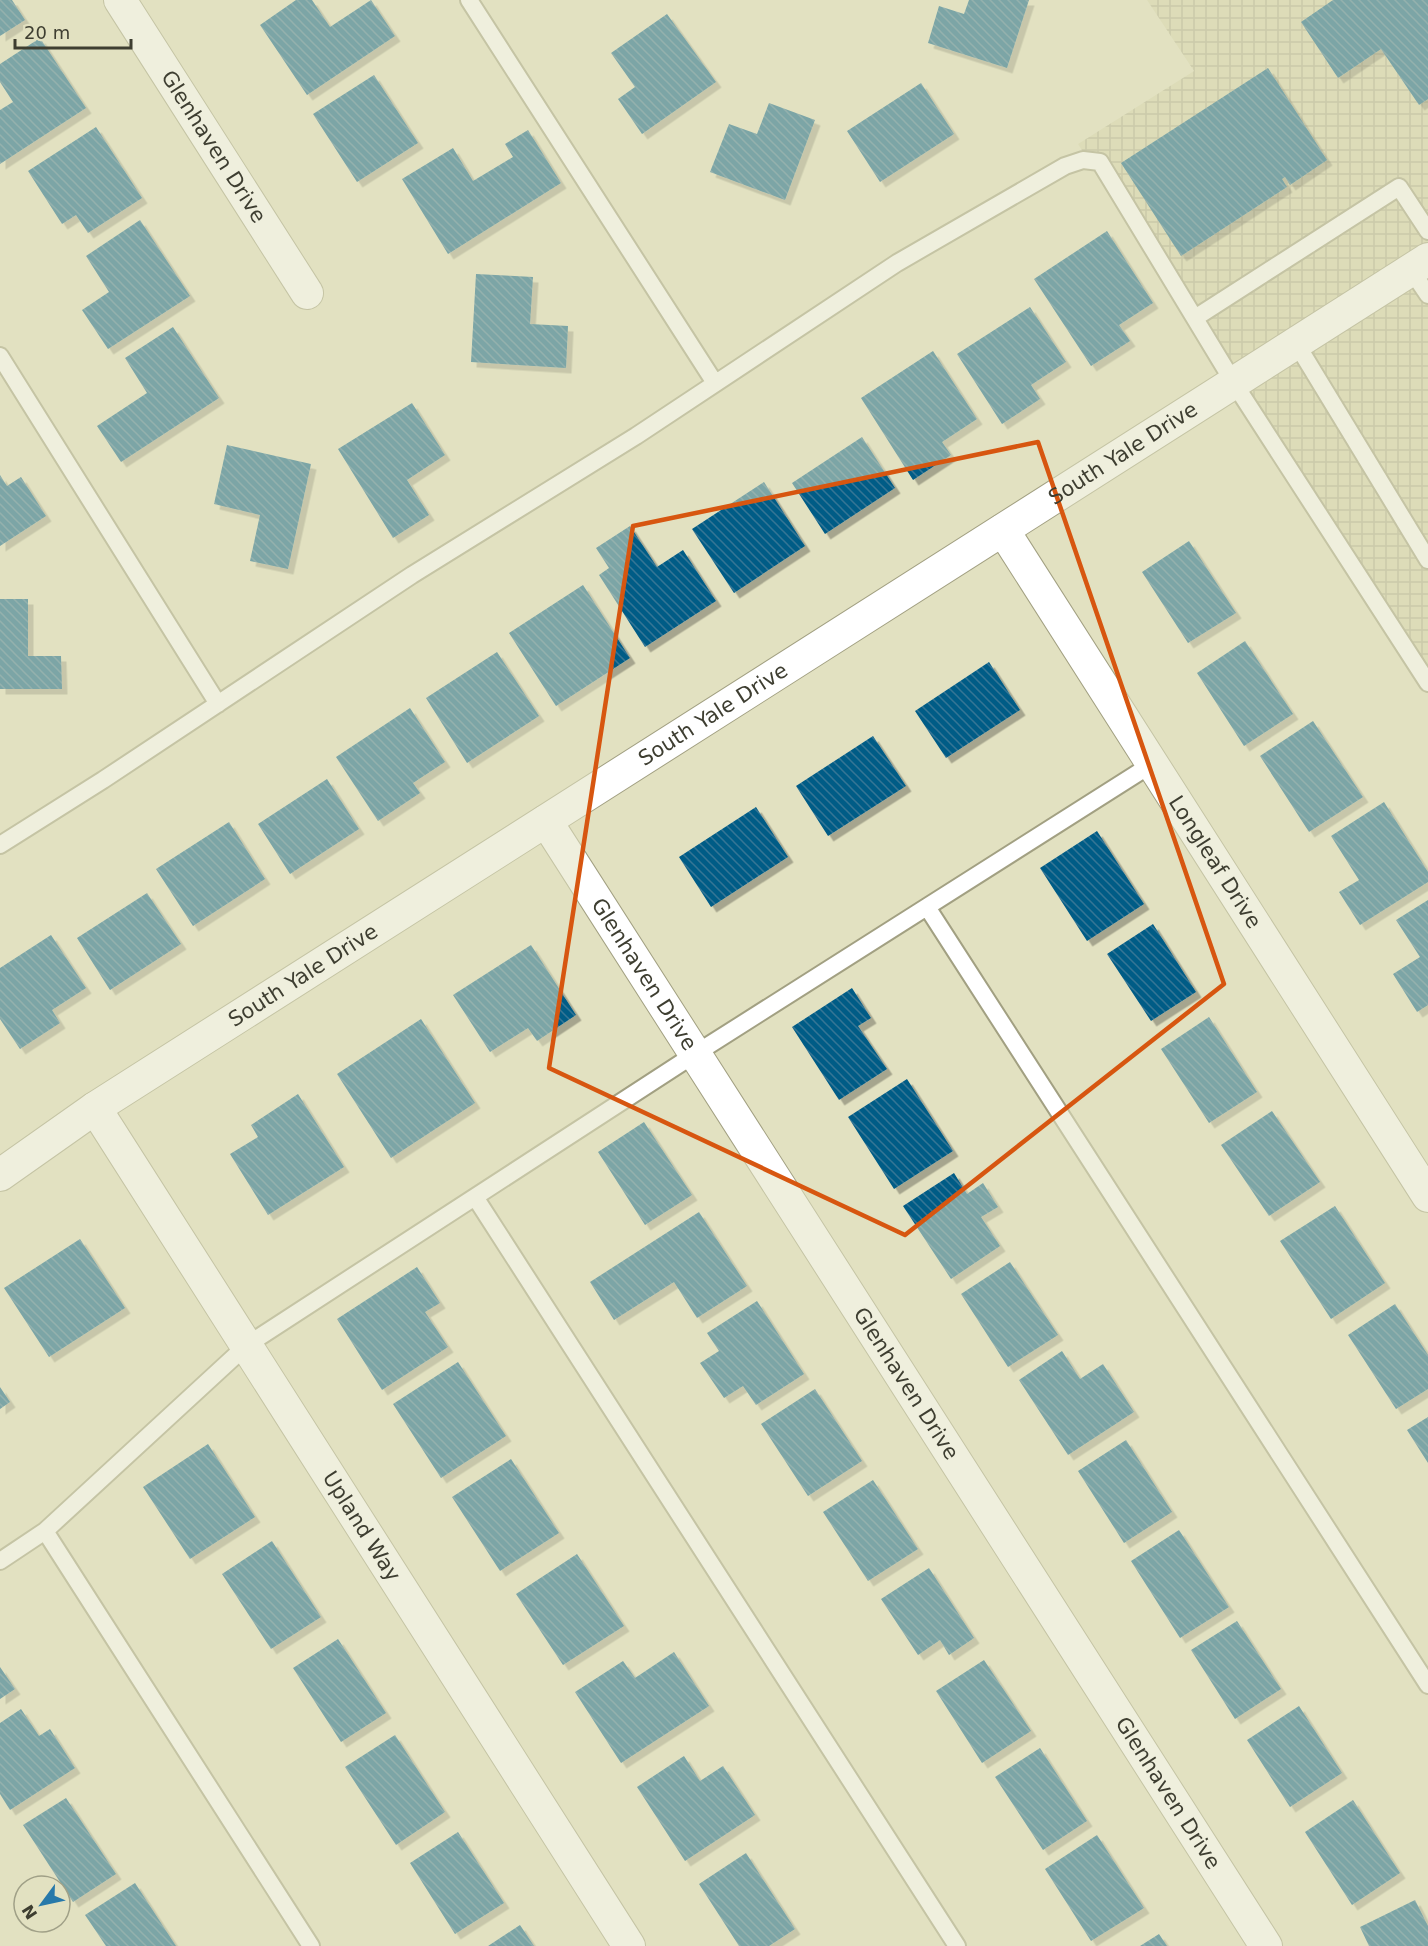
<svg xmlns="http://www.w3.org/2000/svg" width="1428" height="1946" viewBox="0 0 1428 1946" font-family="'DejaVu Sans',sans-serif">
<defs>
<pattern id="industrial-grid" width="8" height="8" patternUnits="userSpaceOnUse" patternTransform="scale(1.5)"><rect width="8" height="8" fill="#d7d5ae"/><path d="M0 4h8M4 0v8" fill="none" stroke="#b0ae8e"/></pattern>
<pattern id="building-back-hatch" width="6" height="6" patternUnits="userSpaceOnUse" patternTransform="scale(1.5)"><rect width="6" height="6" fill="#055b86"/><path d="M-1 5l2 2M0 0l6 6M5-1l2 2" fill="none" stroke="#357695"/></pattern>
<filter id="shadow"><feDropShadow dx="5.5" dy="5.5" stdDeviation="0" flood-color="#0004"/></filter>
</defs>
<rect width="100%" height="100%" fill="#e2e1c1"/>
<path fill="url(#industrial-grid)" d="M1147 0H1428V690L1078 144 1194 71Z"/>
<path fill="url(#building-back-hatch)" filter="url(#shadow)" d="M0 0H12L25 20 0 36Z
M296 0H312L330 27 371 0 395 36 307 95 260 25Z
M969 0H1029L1007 68 928 43 939 6 964 14Z
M1333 0H1428V99L1419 105 1381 49 1338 78 1301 22Z
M667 14 716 82 642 134 618 99 635 87 611 53Z
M40 38 86 108 0 164V110L13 102 0 82V64Z
M1268 68 1327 160 1290 185 1285 177 1282 179 1287 187 1181 256 1121 163Z
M374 75 418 143 357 182 313 114Z
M921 83 954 134 880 182 847 131Z
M769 103 815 120 785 200 710 172 729 124 757 134Z
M96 127 142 198 88 233 76 215 62 224 28 171Z
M528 130 561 183 448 254 402 179 453 148 473 181 513 157 505 144Z
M140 220 190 296 108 349 82 310 109 292 86 256Z
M1107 231 1153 303 1119 325 1130 341 1091 366 1034 279Z
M476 274 533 277 530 324 568 326 566 368 471 362Z
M1030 307 1066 362 1031 385 1040 399 1002 424 957 354Z
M173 327 219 398 121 462 97 426 147 393 125 358Z
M933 351 977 419 942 442 951 455 913 480 861 398Z
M412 403 445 455 407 480 429 515 393 538 338 449Z
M862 437 895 488 825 534 792 483Z
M227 445 311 464 288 569 250 561 260 515 214 504Z
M0 475 7 486 21 477 46 516 0 546Z
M764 482 805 546 734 593 692 529Z
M630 526 657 567 683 550 716 601 645 647 599 575 609 568 596 548Z
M1189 541 1236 613 1188 643 1142 572Z
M583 585 630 658 556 706 509 633Z
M0 599H28V656H61L62 689H0Z
M1245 641 1293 714 1244 746 1197 673Z
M497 652 539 716 467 763 426 698Z
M989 662 1020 710 946 758 915 711Z
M410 708 445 762 413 783 420 793 378 821 336 757Z
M1313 721 1363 797 1309 832 1260 756Z
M873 736 906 786 828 836 796 786Z
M327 779 359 829 290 874 258 824Z
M1384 802 1428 872V882L1360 925 1339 892 1359 880 1331 836Z
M756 807 788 857 711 907 679 857Z
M229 822 265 879 193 926 156 869Z
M1097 831 1144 904 1087 941 1040 868Z
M147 893 181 944 110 990 77 938Z
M1428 900V1005L1417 1012 1393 974 1420 957 1396 920Z
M1153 924 1196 992 1151 1021 1107 954Z
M51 935 86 988 52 1010 60 1023 20 1049 0 1019V968Z
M531 945 576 1015 537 1041 528 1028 490 1052 453 995Z
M852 988 871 1018 858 1026 887 1069 839 1100 792 1027Z
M1209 1017 1257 1092 1209 1123 1161 1049Z
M421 1019 475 1103 391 1158 337 1074Z
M907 1079 953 1151 894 1189 848 1117Z
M298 1094 344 1167 268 1215 230 1154 258 1137 251 1125Z
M1272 1111 1320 1182 1269 1216 1221 1145Z
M644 1122 692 1195 645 1225 598 1152Z
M954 1173 967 1194 983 1183 998 1207 981 1217 1000 1246 951 1279 903 1206Z
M1335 1206 1385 1283 1331 1319 1280 1241Z
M699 1212 747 1286 697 1318 674 1282 614 1320 590 1282Z
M80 1239 125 1308 49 1357 4 1288Z
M1010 1262 1058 1335 1008 1367 961 1294Z
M417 1267 440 1303 425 1312 448 1347 382 1390 337 1319Z
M757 1301 804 1374 756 1405 743 1386 724 1398 700 1363 719 1351 707 1333Z
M1395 1304 1428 1355V1389L1396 1409 1348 1335Z
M1062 1351 1080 1379 1103 1364 1134 1412 1068 1455 1019 1380Z
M458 1362 506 1436 441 1478 393 1404Z
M0 1387 10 1402 0 1409Z
M815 1389 862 1461 808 1496 761 1424Z
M1428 1417V1463L1407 1430Z
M1126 1440 1172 1512 1124 1543 1078 1471Z
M208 1444 255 1517 190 1559 143 1487Z
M511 1459 559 1533 500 1571 452 1497Z
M873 1480 918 1549 868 1581 823 1512Z
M1179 1530 1229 1607 1180 1638 1131 1561Z
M272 1541 321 1617 271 1649 222 1574Z
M577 1554 624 1626 563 1665 516 1594Z
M929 1568 974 1638 949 1655 940 1640 918 1655 881 1599Z
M1237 1621 1281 1689 1235 1719 1191 1650Z
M338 1639 386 1713 341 1742 293 1668Z
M674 1652 709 1706 621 1763 575 1692 623 1661 635 1678Z
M984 1660 1031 1731 982 1763 936 1691Z
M0 1667 15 1689 0 1699Z
M1299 1706 1342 1773 1290 1807 1247 1740Z
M21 1709 39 1736 50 1729 75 1768 10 1810 0 1794V1723Z
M395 1735 445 1812 396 1845 345 1767Z
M1040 1748 1087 1821 1043 1850 995 1777Z
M684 1756 700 1781 723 1766 755 1815 685 1861 637 1787Z
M66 1798 116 1874 73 1902 23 1825Z
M1353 1800 1400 1873 1352 1905 1305 1832Z
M458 1832 504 1903 455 1934 410 1863Z
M1097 1835 1144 1908 1091 1941 1045 1869Z
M746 1853 795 1929 769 1946H739L699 1884Z
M135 1883 176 1946H106L85 1915Z
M1415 1900 1428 1926V1946H1369L1360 1927Z
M520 1925 534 1946H488Z
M1159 1934 1167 1946H1140Z"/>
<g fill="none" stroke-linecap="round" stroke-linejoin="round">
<g stroke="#a2a082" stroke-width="20">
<path id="service" d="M469 0 715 383
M1411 270 1428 295
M1195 318 1399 187 1428 231
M1296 343 1428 560
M0 356 218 704
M0 845 103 780 412 575 636 436 897 263 1065 166 1083 160 1100 162 1234 383 1428 683
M927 907 1428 1685
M475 1197 957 1946
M45 1531 311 1946
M0 1561 45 1531 247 1345 695 1054 1152 764"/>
</g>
<g stroke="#a2a082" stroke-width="34">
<g id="minor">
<path id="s1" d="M120 0 307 293"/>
<path id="s2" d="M1003 530 1428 1196"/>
<path id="s3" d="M546 821 1266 1946"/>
<path id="s4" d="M95 1108 629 1946"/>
<path id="s5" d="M0 1175 95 1108 1428 259"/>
</g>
</g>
<use href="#service" stroke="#fff" stroke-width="16"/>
<use href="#minor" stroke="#fff" stroke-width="32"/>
</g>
<path d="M0 0H1428V1946H0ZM1038 442 1224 984 905 1235 549 1068 633 526Z" fill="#e2e1c1" fill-opacity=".55" fill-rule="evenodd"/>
<path fill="none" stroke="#d75610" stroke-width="4.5" stroke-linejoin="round" d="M1038 442 1224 984 905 1235 549 1068 633 526Z"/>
<g text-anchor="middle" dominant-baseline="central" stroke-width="6" stroke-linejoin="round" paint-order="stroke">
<g font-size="21" fill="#3e3e31" stroke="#e2e1c1">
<text stroke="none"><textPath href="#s1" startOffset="174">Glenhaven Drive</textPath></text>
<text stroke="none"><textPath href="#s5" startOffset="1335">South Yale Drive</textPath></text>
<text stroke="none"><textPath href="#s5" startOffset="849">South Yale Drive</textPath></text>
<text stroke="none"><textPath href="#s2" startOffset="394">Longleaf Drive</textPath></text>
<text stroke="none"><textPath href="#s3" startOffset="182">Glenhaven Drive</textPath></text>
<text stroke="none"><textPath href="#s5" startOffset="363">South Yale Drive</textPath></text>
<text stroke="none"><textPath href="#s3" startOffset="668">Glenhaven Drive</textPath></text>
<text stroke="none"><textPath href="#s4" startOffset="496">Upland Way</textPath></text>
<text stroke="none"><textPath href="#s3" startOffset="1154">Glenhaven Drive</textPath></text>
</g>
</g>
<g transform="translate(42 1904) rotate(237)"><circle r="28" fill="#e2e1c1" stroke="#a0a087" stroke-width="1.5"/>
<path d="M0-4.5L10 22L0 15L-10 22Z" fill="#2779aa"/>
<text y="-9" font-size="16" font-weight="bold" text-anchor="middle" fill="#3e3e31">N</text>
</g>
<path d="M15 39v9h116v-9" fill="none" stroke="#3e3e31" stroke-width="3"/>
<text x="24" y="39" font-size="18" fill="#3e3e31" stroke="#e2e1c1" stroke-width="4.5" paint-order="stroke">20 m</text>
</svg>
